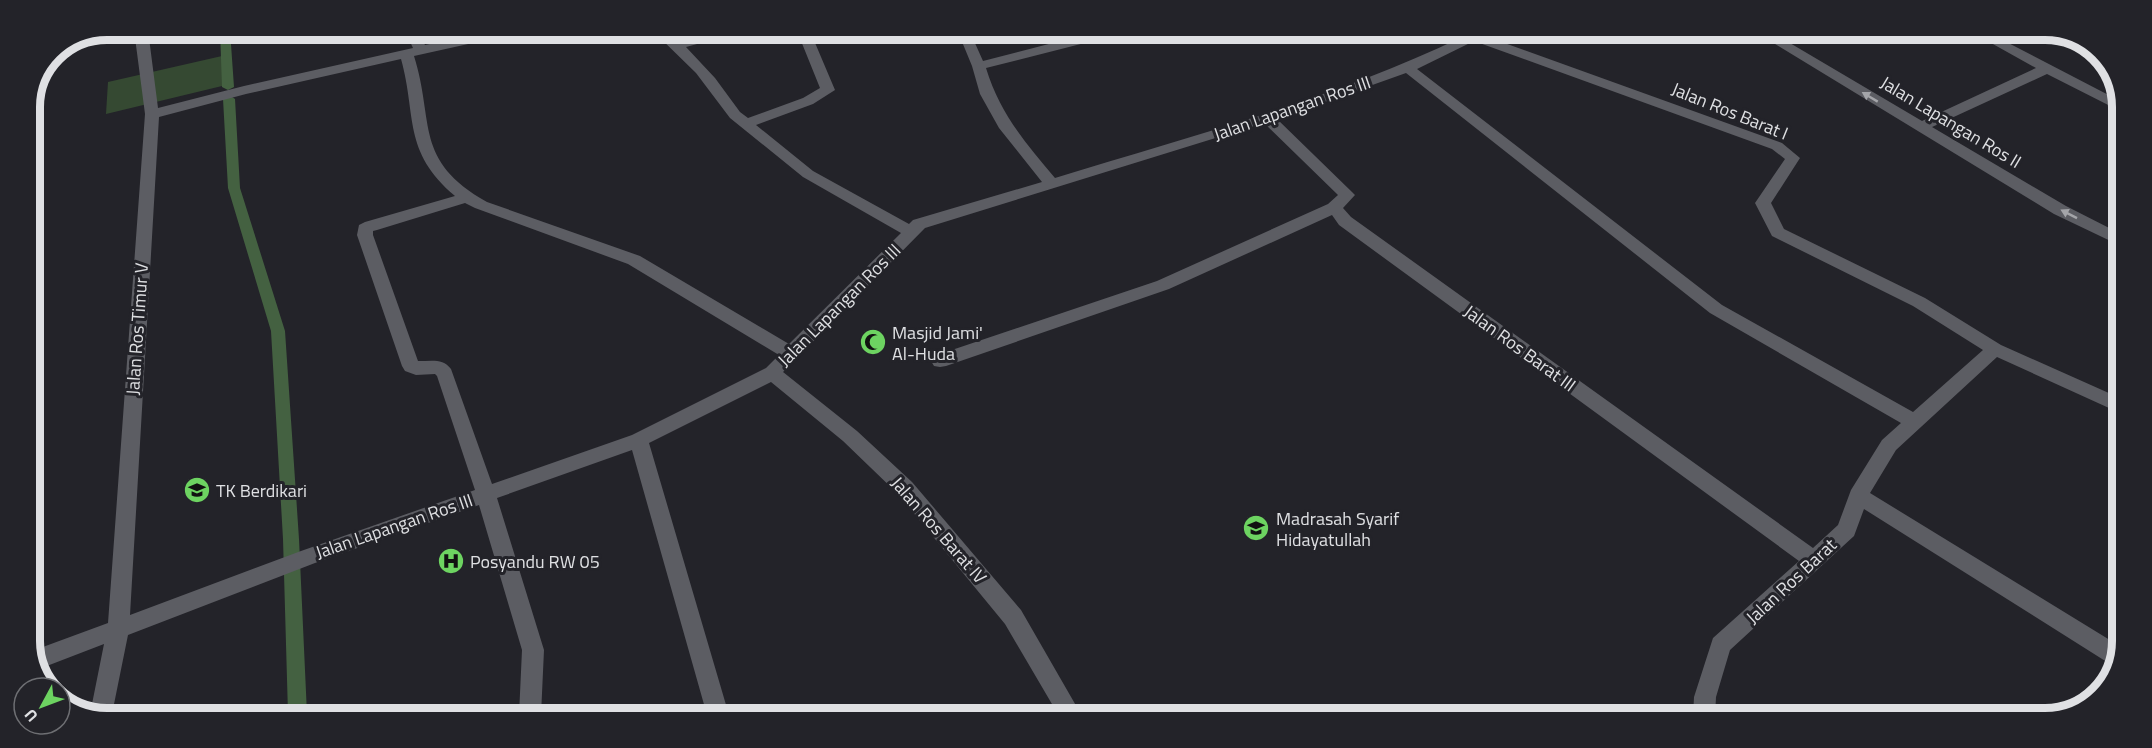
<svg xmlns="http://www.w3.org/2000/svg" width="2152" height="748" viewBox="0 0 2152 748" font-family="'Titillium Web',sans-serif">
<rect width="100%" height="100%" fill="#232329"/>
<path fill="#354932" d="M222 56V86L106 114 108 82Z"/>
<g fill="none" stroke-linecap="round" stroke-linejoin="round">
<path fill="#446141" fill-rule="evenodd" d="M220 30H230L234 87 228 90 222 87Z
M229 95 235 99 240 188 285 331 299 539 307 714H288L283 539 271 331 228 188 223 99Z"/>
<path fill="#5c5d63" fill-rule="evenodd" d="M134 30H148L158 108 244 86 413 48 405 31H417L425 45 491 31H514L513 34 414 56C435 123 413 160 487 202L640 256 789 344 901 233 803 177 730 118 696 73 653 31H667L679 40 713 31H735L734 34 686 47 715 78 740 112 748 118 803 98 820 88 797 31H810L835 90 813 104 756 125 813 171 909 224 913 220 1042 182 999 128 980 94 972 66 958 32H970L983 61 1095 32H1118L1116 35 986 68C1000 114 1025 142 1055 178 1192 136 1333 99 1462 37L1461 33H1486L1485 36 1782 143 1800 158 1771 203 1784 229 1925 298 2001 345 2120 398V413L1997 357 1896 450 1870 493 2118 645V665L2110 664 1864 509 1854 536 1730 650 1716 697 1715 717H1693L1694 697 1713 638 1799 561 1339 225 1332 215 1169 289 946 366 940 367 934 366 931 361 934 356 1157 281 1328 204 1338 195 1264 123 925 228 783 372 857 431 912 482 1021 610 1082 716H1059L1005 624 898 494 843 441 771 382 649 443 729 715H707L632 450 497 498 544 650 541 715H519L522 650 479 505 315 563 128 635 112 714H90L104 644 39 669 32 651 108 623 145 114ZM1474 41 1772 149 1785 159 1755 203 1772 236 1913 306 1983 350 1913 412 1722 305 1417 69ZM401 59C417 116 402 151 455 196L365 222 359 225 357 235 402 366 405 371 416 375 435 374 437 376 475 490 301 551 130 615 159 117 246 94ZM1406 73 1710 313 1901 423 1882 440 1851 490 1838 525 1813 548 1351 217 1343 208 1355 195 1352 192 1277 119ZM465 203 475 208 628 264 779 355 766 368 632 435 492 484 451 369C443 358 432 361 418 361L373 235V231L377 230Z
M1757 33H1773L1922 121 2036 68 1975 34H1991L2122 102V112L2047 74 1932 127 2066 206 2121 234V246L2054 214Z"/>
</g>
<defs><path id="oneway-solid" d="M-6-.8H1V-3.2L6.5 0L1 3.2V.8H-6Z" transform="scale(1.5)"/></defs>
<g fill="#a4a5a9">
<use href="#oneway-solid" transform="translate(1870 97) rotate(-149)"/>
<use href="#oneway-solid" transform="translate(2069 214) rotate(-153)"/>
</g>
<defs>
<g id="mosque-disc" transform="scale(1.35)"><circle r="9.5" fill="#6dd361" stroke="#232329"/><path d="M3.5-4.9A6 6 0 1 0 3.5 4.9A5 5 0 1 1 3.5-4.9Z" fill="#111"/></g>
<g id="school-disc" transform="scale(1.35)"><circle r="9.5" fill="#6dd361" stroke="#232329"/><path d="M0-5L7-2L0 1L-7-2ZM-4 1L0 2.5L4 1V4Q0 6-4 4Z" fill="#111"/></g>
<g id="hospital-disc" transform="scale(1.35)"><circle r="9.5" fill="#6dd361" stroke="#232329"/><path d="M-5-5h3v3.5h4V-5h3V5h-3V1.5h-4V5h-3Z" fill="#111"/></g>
</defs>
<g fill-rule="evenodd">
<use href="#mosque-disc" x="873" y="342"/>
<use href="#school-disc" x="197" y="490"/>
<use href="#school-disc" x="1256" y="528"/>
<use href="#hospital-disc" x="451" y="561"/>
</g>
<g text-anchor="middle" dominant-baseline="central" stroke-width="6" stroke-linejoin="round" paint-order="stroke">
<g font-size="18" fill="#dfe0e3" stroke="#232329">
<text transform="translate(1292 108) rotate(-19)">Jalan Lapangan Ros III</text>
<text transform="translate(1730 111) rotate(22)">Jalan Ros Barat I</text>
<text transform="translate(1951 122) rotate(31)">Jalan Lapangan Ros II</text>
<text transform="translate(839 305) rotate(-45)">Jalan Lapangan Ros III</text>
<text transform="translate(137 329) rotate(-86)">Jalan Ros Timur V</text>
<text transform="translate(1520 348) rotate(36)">Jalan Ros Barat III</text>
<text transform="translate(394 526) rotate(-19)">Jalan Lapangan Ros III</text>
<text transform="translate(939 530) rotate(49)">Jalan Ros Barat IV</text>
<text transform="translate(1791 581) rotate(-43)">Jalan Ros Barat</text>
</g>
<g font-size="18" fill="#dfe0e3" stroke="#232329" text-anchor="start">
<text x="892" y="332">Masjid Jami'<tspan x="892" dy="21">Al-Huda</tspan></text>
<text x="216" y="490">TK Berdikari</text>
<text x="1276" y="518">Madrasah Syarif<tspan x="1276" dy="21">Hidayatullah</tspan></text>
<text x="470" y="561">Posyandu RW 05</text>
</g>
</g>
<path d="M0 0H2152V748H0ZM107 40H2045A67 67 0 0 1 2112 107V641A67 67 0 0 1 2045 708H107A67 67 0 0 1 40 641V107A67 67 0 0 1 107 40Z" fill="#232329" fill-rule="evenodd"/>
<path fill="none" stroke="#dfe0e3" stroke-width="8" d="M107 40H2045A67 67 0 0 1 2112 107V641A67 67 0 0 1 2045 708H107A67 67 0 0 1 40 641V107A67 67 0 0 1 107 40Z"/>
<g transform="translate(42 706) rotate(229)"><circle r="28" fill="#232329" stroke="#6e6f73" stroke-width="1.5"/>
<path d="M0-4.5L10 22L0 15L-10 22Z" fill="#6dd361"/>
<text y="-9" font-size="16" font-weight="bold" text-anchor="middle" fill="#dfe0e3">U</text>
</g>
</svg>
